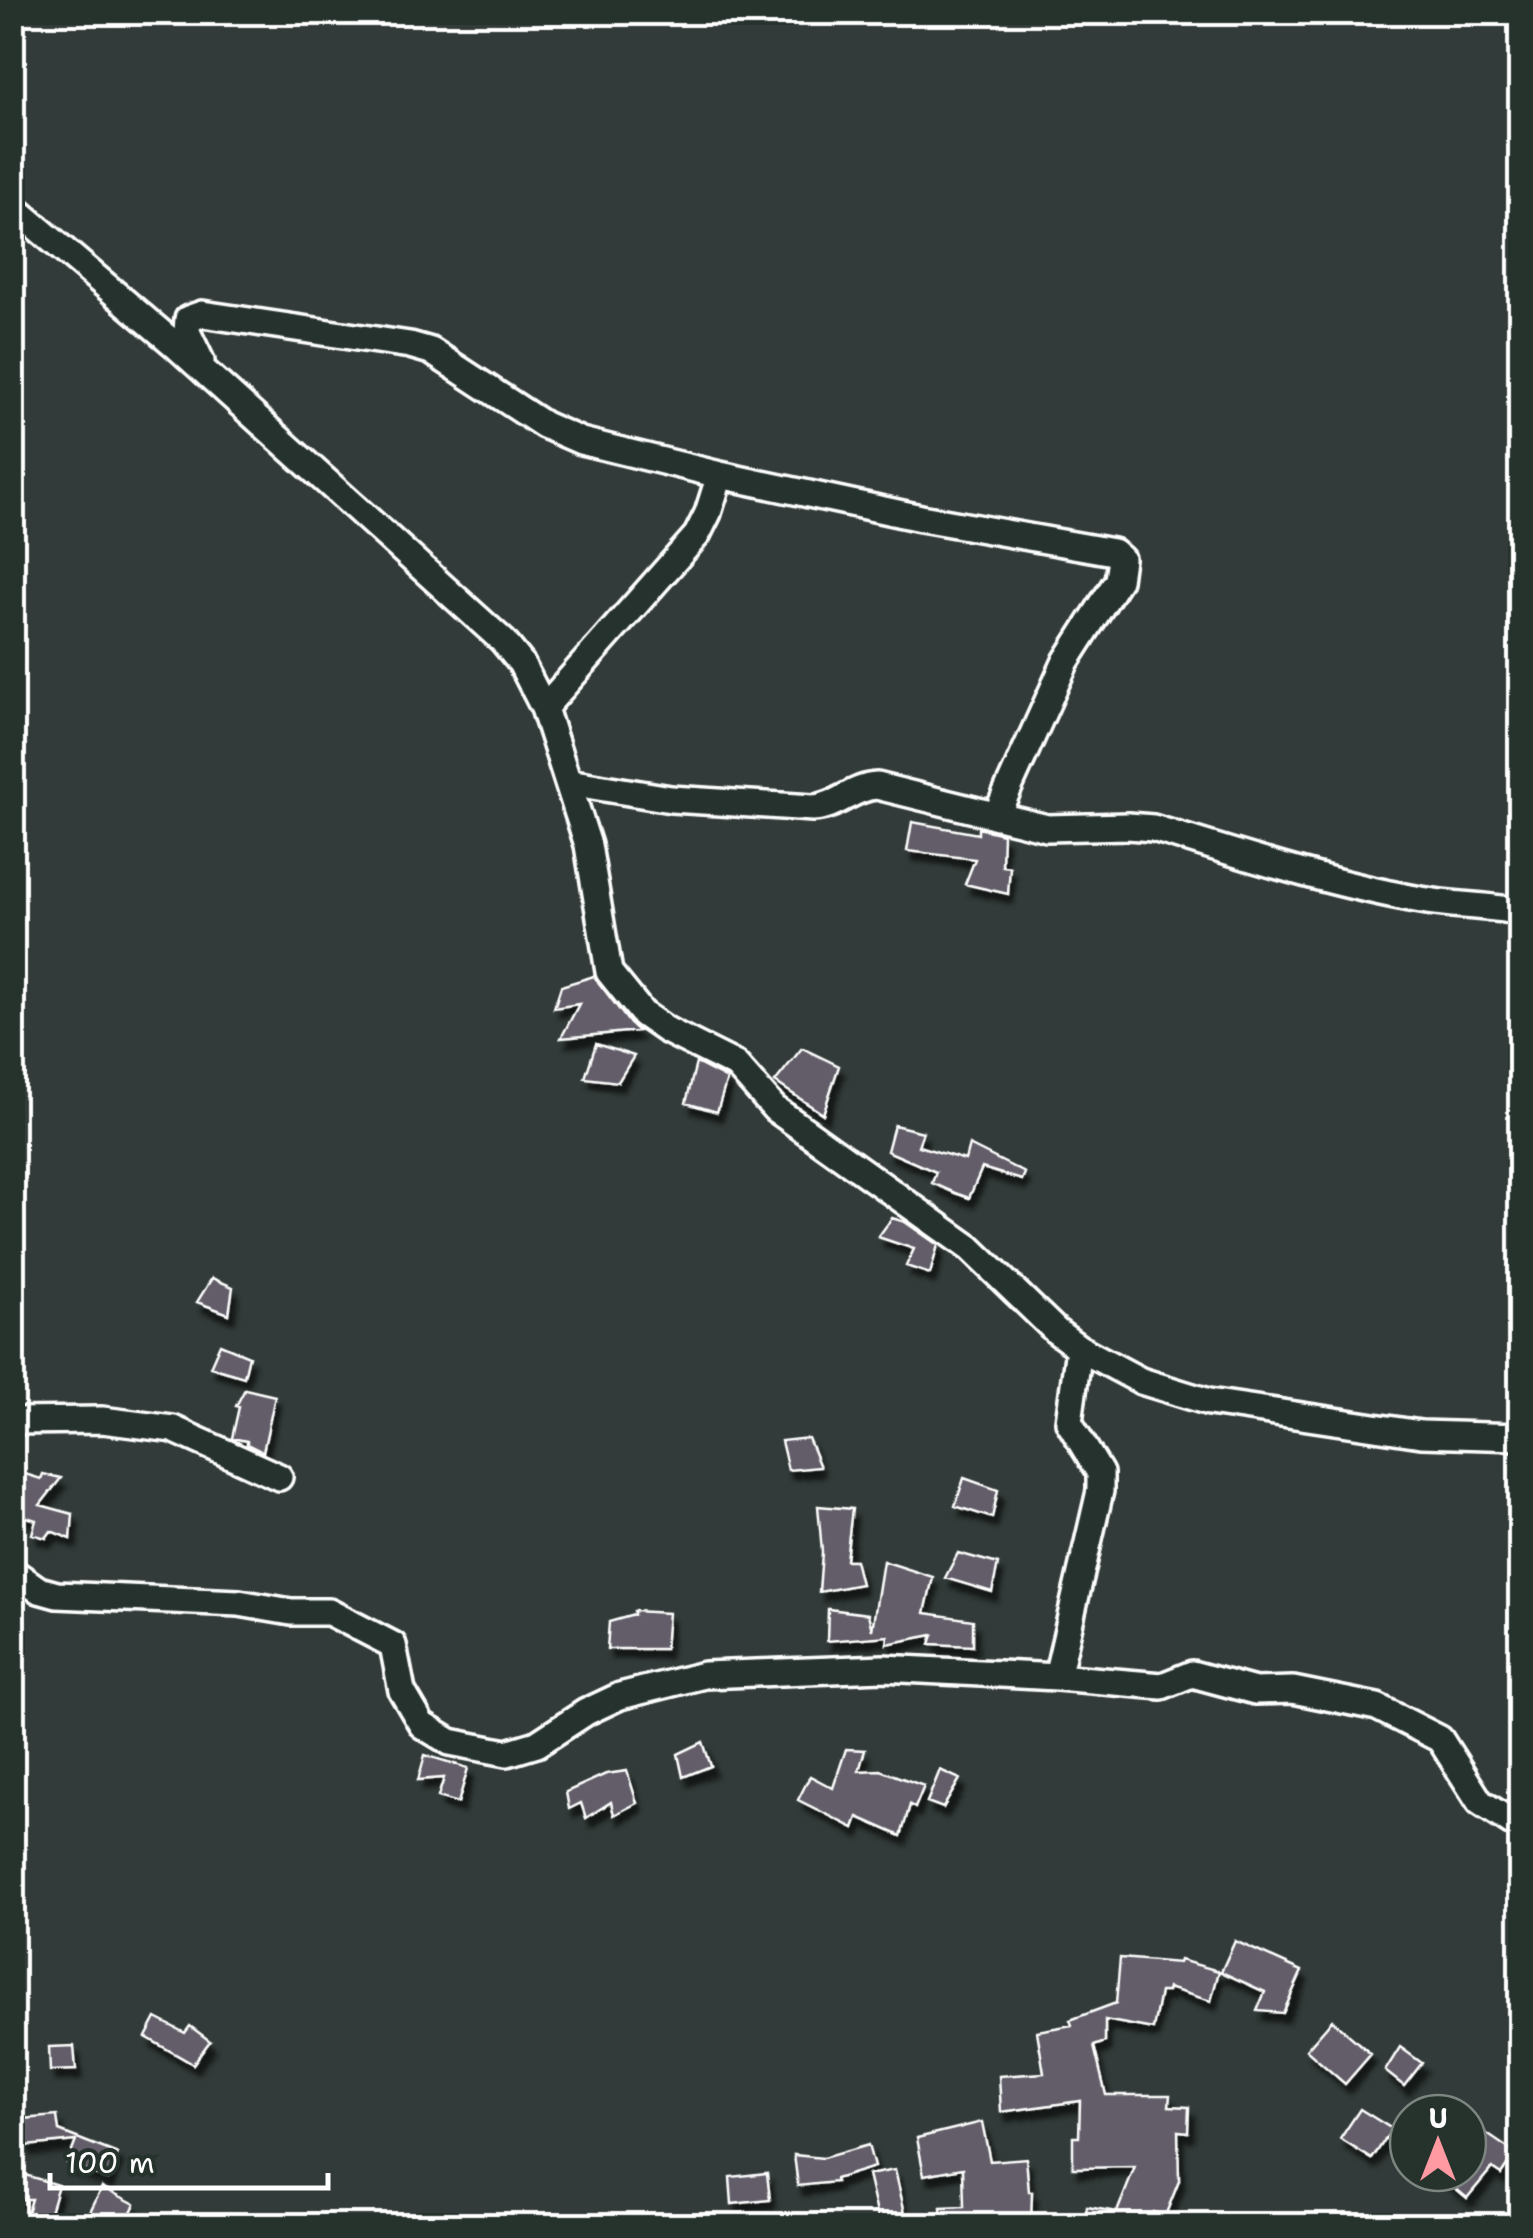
<svg xmlns="http://www.w3.org/2000/svg" width="1533" height="2238" viewBox="0 0 1533 2238" font-family="'Shantell Sans',sans-serif">
<defs>
<filter id="shadow"><feDropShadow dx="5" dy="9" stdDeviation="2.5" flood-color="#0009"/></filter>
</defs>
<rect width="100%" height="100%" fill="#323b39"/>
<filter id="ink" filterUnits="userSpaceOnUse"><feTurbulence type="fractalNoise" baseFrequency=".01" numOctaves="2"/><feDisplacementMap in="SourceGraphic" scale="20" xChannelSelector="R" yChannelSelector="G"/><feConvolveMatrix kernelMatrix="1 2 1 2 8 2 1 2 1" color-interpolation-filters="sRGB"/></filter>
<g filter="url(#ink)">
<path fill="#625d67" stroke="#fff" stroke-width="2.5" filter="url(#shadow)" d="M912 822 978 834V828L1003 834 1002 866 1010 867 1008 894 965 884 975 859 907 851Z
M594 976 630 1024 638 1031 561 1038 579 1004 554 1008 561 986Z
M596 1044 634 1056 618 1082 585 1078Z
M802 1048 839 1066 823 1114 775 1082Z
M696 1063 727 1079 717 1112 686 1103Z
M894 1125 923 1132 918 1146 965 1160 969 1145 1025 1173 1022 1180 982 1168 969 1198 955 1193 932 1183 936 1172 887 1151Z
M892 1218 905 1222 938 1245 930 1274 906 1266 914 1249 878 1237Z
M212 1278 233 1287 229 1314 197 1302Z
M220 1344 249 1356 244 1377 210 1367Z
M245 1389 275 1396 263 1452 247 1444V1441L232 1438 239 1407 236 1406Z
M808 1438 820 1467 788 1470 781 1441Z
M12 1470 41 1479 43 1474 61 1478 40 1505 73 1514 71 1539 51 1531 46 1538 32 1534 36 1520 12 1512Z
M964 1478 998 1490 992 1518 955 1506Z
M818 1506 852 1509 846 1560H855L861 1584 819 1592 822 1552Z
M958 1553 998 1564 992 1592 945 1578Z
M883 1561 933 1577 925 1613 973 1620V1646L930 1644 933 1635 887 1644 888 1636 827 1641 828 1609 868 1614 872 1630Z
M634 1611 668 1613 665 1649H607L609 1622 634 1615Z
M703 1742 711 1766 683 1777 678 1754Z
M846 1749 865 1750 859 1771 880 1770 924 1786 915 1808 910 1805 901 1836 858 1817 854 1828 798 1800 810 1776 833 1788Z
M425 1755 468 1768 458 1803 438 1797 444 1778 418 1780Z
M940 1770 960 1779 943 1808 927 1802Z
M627 1771 637 1803 614 1815 611 1802 586 1818 581 1803 569 1809 566 1792 606 1774Z
M1235 1941 1302 1971 1283 2013 1257 2011 1265 1992 1221 1972Z
M1120 1958 1179 1963 1180 1960 1219 1971 1211 2001 1168 1988 1167 1992H1160L1153 2029 1105 2020V2042L1094 2046 1106 2095H1170L1169 2106 1189 2107 1188 2132 1178 2131 1179 2181 1165 2216 1153 2212 1149 2226H1084L1087 2207 1117 2212 1135 2167 1073 2168V2137H1079L1080 2101 1001 2112 999 2076 1044 2073 1037 2031 1072 2025 1070 2020 1116 2003Z
M156 2018 185 2033 190 2026 210 2041 193 2064 146 2037Z
M1332 2020 1371 2054 1345 2084 1306 2050Z
M74 2046 76 2070 50 2071 49 2047Z
M1400 2047 1422 2063 1404 2086 1385 2071Z
M1360 2109 1392 2129 1372 2159 1340 2139Z
M57 2116 59 2131 118 2154 108 2179 67 2164 76 2141 26 2146 23 2119Z
M1468 2121 1515 2153 1501 2174 1492 2168 1467 2198 1437 2173H1468Z
M982 2122 990 2161 1026 2158 1029 2192H1032L1031 2226H942L941 2208 964 2207 963 2168 924 2175 917 2138Z
M868 2145 874 2167 835 2179 836 2182 798 2186 794 2155 823 2158Z
M895 2170 908 2226H880L868 2175Z
M12 2171 58 2185 46 2225 25 2219 31 2199H12Z
M767 2173 770 2200 732 2204 730 2177Z
M102 2187 135 2204 124 2226H83Z"/>
<g fill="none" stroke-linecap="round" stroke-linejoin="round">
<g stroke="#fff" stroke-width="32">
<path id="minor" d="M12 206 173 343 503 641 521 663 544 708 588 845 609 972 643 1014 666 1030 736 1065 775 1109 970 1248 1056 1331 1079 1348 1141 1381 1209 1402 1421 1434 1520 1437
M201 361 187 332 188 319 202 314 410 345 431 351 544 425 581 441 720 475 921 518 1113 552 1121 559 1118 580 1066 661 996 816
M544 708 697 535 708 513 720 475
M568 782 671 799 813 808C837 807 853 787 877 786L1047 828 1128 826 1153 828C1241 855 1330 884 1421 900 1454 906 1487 905 1520 912
M12 1421 102 1420 173 1429 279 1477
M12 1571 39 1590 57 1595 239 1603 291 1612H329L393 1645 402 1691 422 1725 450 1742 507 1753 537 1744 586 1712 620 1696 704 1675 883 1668 1057 1677 1162 1686 1192 1674 1255 1691 1293 1690 1377 1707 1440 1739 1480 1802 1520 1828
M1057 1677 1100 1491V1473L1069 1422 1079 1348"/>
</g>
<use href="#minor" stroke="#26332d" stroke-width="25"/>
</g>
</g>
<rect width="1533" height="2238" fill="none" stroke="#26332d" stroke-width="50"/>
<rect x="25" y="25" width="1483" height="2188" fill="none" stroke="#fff" stroke-width="4" filter="url(#ink)"/>
<g transform="translate(1438 2143)"><circle r="48" fill="#26332d" stroke="#7d8581" stroke-width="2.5"/>
<path d="M0-8L18 38L0 25L-18 38Z" fill="#ff9aa2"/>
<text y="-15" font-size="28" font-weight="bold" text-anchor="middle" fill="#ffffff">U</text>
</g>
<path d="M50 2173v15h278v-15" fill="none" stroke="#ffffff" stroke-width="5"/>
<text x="65" y="2173" font-size="30" fill="#ffffff" stroke="#26332d" stroke-width="8" paint-order="stroke">100 m</text>
</svg>
